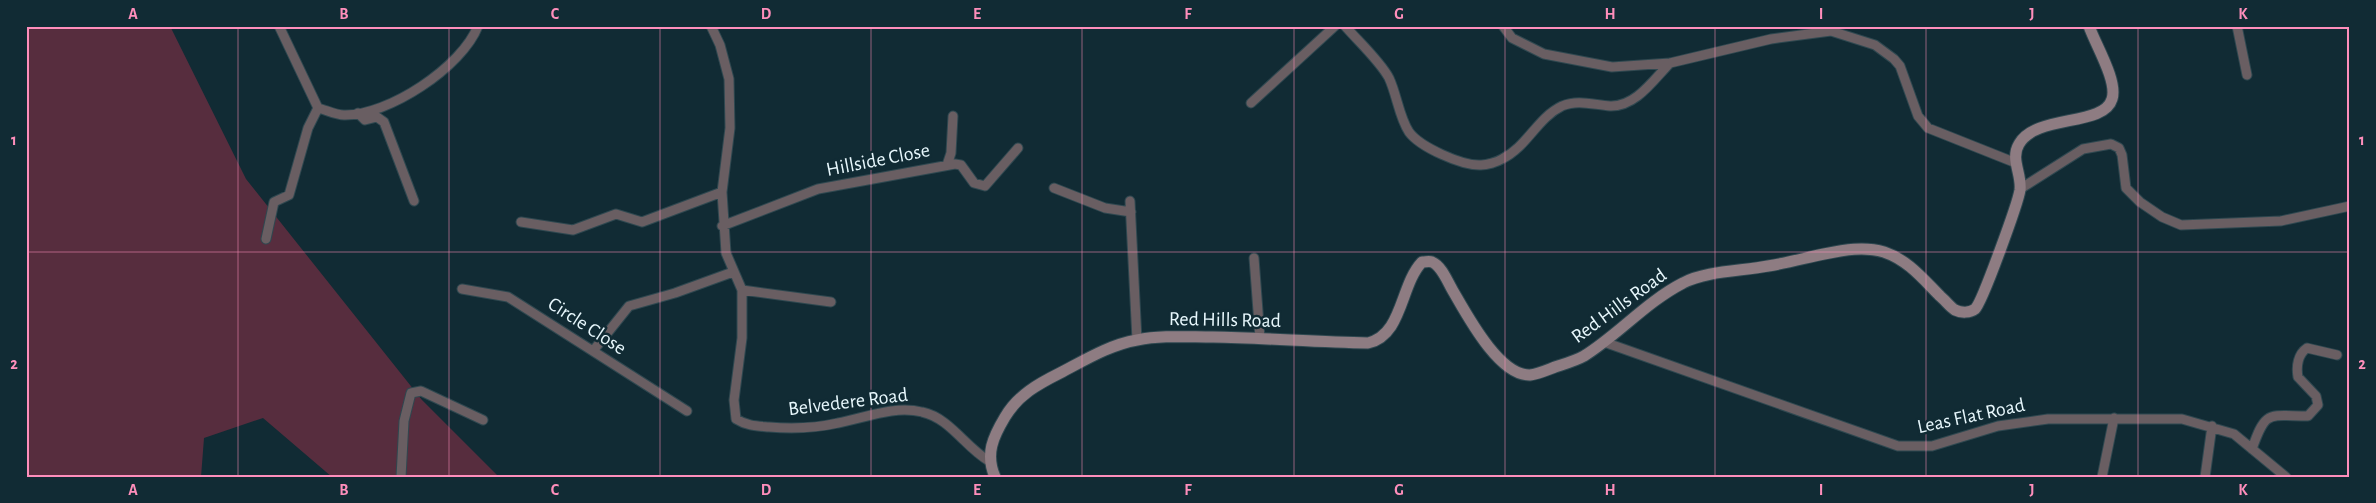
<svg xmlns="http://www.w3.org/2000/svg" width="2376" height="503" viewBox="0 0 2376 503" font-family="'Alegreya Sans',sans-serif">
<rect width="100%" height="100%" fill="#112b34"/>
<path fill="#572d3e" d="M26 26H170L246 179 422 400 499 477H332L263 418 204 438 201 477H26Z"/>
<g fill="none" stroke-linecap="round" stroke-linejoin="round">
<g stroke="#2f4850" stroke-width="11">
<path id="street" d="M279 26 318 108C326 110 336 115 344 115 388 116 462 67 478 26
M711 26 720 45 729 79 730 128 722 192 726 253 742 290V338L734 400 736 419C747 426 757 426 769 427 792 429 816 428 838 423 865 418 894 405 922 412 950 418 965 447 989 461
M1345 26C1358 41 1380 61 1389 78 1397 95 1399 117 1409 132 1420 147 1462 166 1481 165 1487 165 1497 162 1502 159 1527 147 1537 118 1562 106 1578 99 1594 105 1610 106 1636 107 1654 79 1670 63
M1503 26 1512 38 1544 54 1612 67 1670 63 1771 39 1831 31 1875 45 1894 59 1900 66 1918 116 1928 128 2016 163
M2237 26 2247 75
M1251 103 1335 26
M358 113 365 120 377 117 384 122 414 201
M947 165 951 153 953 116
M1054 188 1105 208 1131 212
M2020 189 2083 149 2111 144 2119 148 2122 155 2126 188 2140 202 2162 217 2181 225 2281 221 2350 206
M1130 201 1137 340
M521 222 573 230 616 214 642 222 722 192
M722 226 818 189 955 164 961 165 974 183 985 186 1018 148
M266 239 274 202 289 195 308 128 318 108
M1254 258 1260 338
M462 289 508 297 687 411
M742 290 831 302
M1604 342 1898 446H1932L1998 426 2048 419H2182L2234 434 2286 477
M593 351 629 306 675 293 733 272
M2252 449C2266 409 2268 416 2308 416L2318 405 2316 396 2298 377C2296 366 2298 354 2307 348L2337 355
M401 477 404 421 411 393 421 391 483 420
M2102 477 2114 418
M2205 477 2212 426"/>
</g>
<g stroke="#2f4850" stroke-width="13">
<path id="secondary" d="M995 477C985 454 993 437 1005 417 1018 395 1038 384 1060 373 1085 360 1109 345 1137 340 1162 335 1187 337 1213 337 1265 338 1316 342 1368 343 1403 335 1400 285 1422 262 1426 262 1429 261 1432 262 1442 266 1448 283 1453 291 1467 315 1499 376 1530 375 1538 374 1547 370 1555 367 1564 364 1575 361 1584 356 1618 335 1646 302 1683 283 1705 271 1743 271 1768 266 1787 263 1805 258 1824 254 1844 250 1864 246 1884 252 1908 260 1923 279 1940 296 1945 300 1950 307 1955 310 1961 313 1970 313 1975 309 1982 303 2018 203 2020 190 2022 174 2010 159 2019 144 2036 114 2104 127 2112 99 2118 81 2095 44 2089 26"/>
</g>
<use href="#street" stroke="#695e62" stroke-width="9"/>
<use href="#secondary" stroke="#8e7c82" stroke-width="11"/>
</g>
<path fill="none" stroke="#fe8ebb" stroke-width="1" stroke-opacity="0.55" d="M238 26V477M449 26V477M660 26V477M871 26V477M1082 26V477M1294 26V477M1505 26V477M1715 26V477M1926 26V477M2138 26V477M26 252H2350"/>
<g text-anchor="middle" dominant-baseline="central" stroke-width="5" stroke-linejoin="round" paint-order="stroke">
<g font-size="20" fill="#e7f7fc" stroke="#112b34">
<text transform="translate(878 160) rotate(-11)">Hillside Close</text>
<text transform="translate(1619 306) rotate(-36)">Red Hills Road</text>
<text transform="translate(1225 320) rotate(1)">Red Hills Road</text>
<text transform="translate(587 326) rotate(33)">Circle Close</text>
<text transform="translate(848 402) rotate(-7)">Belvedere Road</text>
<text transform="translate(1971 416) rotate(-12)">Leas Flat Road</text>
</g>
</g>
<rect width="2376" height="503" fill="none" stroke="#112b34" stroke-width="55"/>
<rect x="28" y="28" width="2320" height="448" fill="none" stroke="#fe8ebb" stroke-width="2"/>
<g font-size="16" text-anchor="middle" font-weight="bold" fill="#fe8ebb">
<text x="133" y="19">A</text>
<text x="344" y="19">B</text>
<text x="555" y="19">C</text>
<text x="766" y="19">D</text>
<text x="977" y="19">E</text>
<text x="1188" y="19">F</text>
<text x="1399" y="19">G</text>
<text x="1610" y="19">H</text>
<text x="1821" y="19">I</text>
<text x="2032" y="19">J</text>
<text x="2243" y="19">K</text>
<text x="14" y="145">1</text>
<text x="2362" y="145">1</text>
<text x="14" y="369">2</text>
<text x="2362" y="369">2</text>
<text x="133" y="495">A</text>
<text x="344" y="495">B</text>
<text x="555" y="495">C</text>
<text x="766" y="495">D</text>
<text x="977" y="495">E</text>
<text x="1188" y="495">F</text>
<text x="1399" y="495">G</text>
<text x="1610" y="495">H</text>
<text x="1821" y="495">I</text>
<text x="2032" y="495">J</text>
<text x="2243" y="495">K</text>
</g>
</svg>
